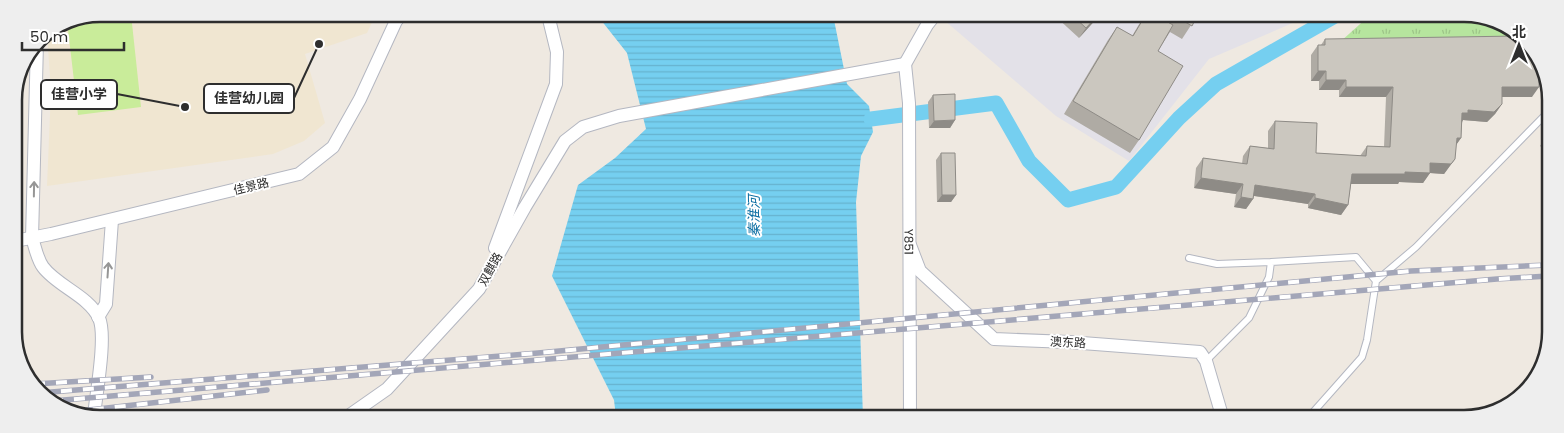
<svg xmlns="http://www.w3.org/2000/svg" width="1564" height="433" viewBox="0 0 1564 433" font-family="Poppins,'Noto Sans SC',sans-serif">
<defs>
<pattern id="grass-tufts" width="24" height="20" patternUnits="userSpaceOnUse" patternTransform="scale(1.25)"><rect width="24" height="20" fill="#b6e59e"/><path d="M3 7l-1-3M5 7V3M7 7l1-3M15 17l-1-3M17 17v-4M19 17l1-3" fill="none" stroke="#9dc588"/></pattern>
<pattern id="water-rules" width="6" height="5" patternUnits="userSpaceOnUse" patternTransform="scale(1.25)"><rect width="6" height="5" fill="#75cff0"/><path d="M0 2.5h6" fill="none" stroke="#66b2ce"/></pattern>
</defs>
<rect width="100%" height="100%" fill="#efe9e1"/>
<path fill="#e3e1e8" d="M948 16H1309L1209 59 1129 161 1056 116 944 20Z"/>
<path fill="#f0e6d1" d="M100 14H376L367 33 305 54 325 123 304 141 273 154 47 186 51 91 47 34 67 20Z"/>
<path fill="url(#grass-tufts)" d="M1369 16 1486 17 1522 39 1340 42Z"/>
<path fill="#c9ec9a" d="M100 14H131L141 107 78 115 67 21Z"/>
<path fill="url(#water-rules)" d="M597 15H833L847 84 869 106 873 132 861 156 856 202 863 418 616 417 614 400 552 276 578 185 615 158 646 129 627 53Z"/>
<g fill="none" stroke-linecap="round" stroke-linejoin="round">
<path stroke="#75cff0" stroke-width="15" d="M871 119 996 103 1029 161 1068 200 1116 187 1179 118 1216 84 1335 16"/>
<g stroke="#b4b7c1" stroke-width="8">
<path id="service" d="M1189 258 1217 264 1271 262
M1206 361 1249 318 1269 277 1271 262 1356 257 1376 281
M1307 419 1362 357 1367 340 1376 281 1416 247 1549 111"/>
</g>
<g stroke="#b4b7c1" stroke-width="14">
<g id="minor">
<path d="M37 43 32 238C35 246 37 259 43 267 57 286 89 296 99 318 107 336 96 394 94 416"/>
<path id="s1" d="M905 64 909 103 910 418"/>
<path d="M905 64 927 25 935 15"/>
<path d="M15 241 51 234 299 174 333 147 360 99 396 21 402 14"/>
<path d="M910 245 920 271 994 339 1069 342 1200 352 1206 361 1223 419"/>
<path d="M495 248 556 84 557 52 548 15"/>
<path d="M98 317 106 304 112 220"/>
<path d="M347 417 387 389 479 289 525 207 565 141 583 127 619 116 905 64"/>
</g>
</g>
<use href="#service" stroke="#fff" stroke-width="6"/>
<use href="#minor" stroke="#fff" stroke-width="12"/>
<g stroke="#a3a6b8" stroke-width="5.5">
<path id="rail" d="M34 384 151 377
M39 393 538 353 1411 271 1548 265
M52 401 1497 279 1548 276
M71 412 267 390"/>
</g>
<use href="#rail" stroke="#fff" stroke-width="4" stroke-dasharray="11" stroke-linecap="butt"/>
</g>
<path fill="#afaba4" d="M1055 16H1099L1079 38Z
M1103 16H1118L1111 23Z
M1144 16H1157L1168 22 1172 16H1197L1182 39 1170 32 1158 51 1139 140 1130 153 1064 114 1108 40 1117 27 1132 36Z
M1325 39 1518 41 1532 97H1502V104L1495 114 1487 122 1463 120 1462 123 1461 138 1456 145 1455 159 1444 174 1430 173 1423 183 1399 182 1398 184H1351L1348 205 1341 215 1308 208V204L1254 196 1253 199 1246 209 1234 207 1236 194 1194 188 1196 168 1203 158 1242 164 1243 156 1250 146 1268 148V131L1275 121 1316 153 1360 156 1367 146 1384 147 1386 97H1339V90H1319V81H1311V55L1318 45H1321Z
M933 95 955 120 950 128H929L928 102Z
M1548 134V152L1540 146Z
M941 153 956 195 951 202H937L936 160Z"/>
<path fill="#8e8b86" d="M1097 16H1099L1079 38 1086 28Z
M1318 71H1326L1319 81H1311Z
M1326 80H1346L1339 90H1319Z
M1346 87H1393L1386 97H1339Z
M1502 87H1539L1532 97H1495Z
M1502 104 1495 114 1487 122 1463 120 1461 123 1462 113 1468 110Z
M955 120 950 128H929L934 121Z
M1457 138H1461L1454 148Z
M1455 159 1444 174 1430 173 1423 183 1399 182 1398 184H1345L1352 174 1405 172 1430 163Z
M1201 178 1243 184 1236 194 1194 188Z
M1255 185 1315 194 1308 204 1248 195Z
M942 195H956L951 202H937Z
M1241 197 1253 199 1246 209 1234 207Z
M1315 198 1348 205 1341 215 1308 208Z"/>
<path fill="#cbc7bf" stroke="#8e8b86" d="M1073 16H1097L1086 28Z
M1145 16H1157L1173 25 1158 51 1183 66 1139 140 1073 101 1117 27 1133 36Z
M1175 16H1197L1192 26Z
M1518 36V41H1526L1529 43 1539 63V87H1502V104L1494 112 1468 110V113H1462L1461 138H1457L1455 159 1451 164 1430 163V173L1405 172V174H1352L1348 205 1315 198V194L1255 185 1253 199 1241 197 1243 184 1201 178 1203 158 1247 164 1250 146 1274 149 1275 121 1317 123 1316 153 1366 156 1367 146 1390 147 1393 87H1346V80H1326V71H1318V45H1325V39Z
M955 94V120L934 121 933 95Z
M941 153H955L956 195H942Z"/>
<defs><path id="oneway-shaft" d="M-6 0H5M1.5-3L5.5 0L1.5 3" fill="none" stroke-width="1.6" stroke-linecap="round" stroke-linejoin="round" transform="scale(1.25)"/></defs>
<g stroke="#969696">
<use href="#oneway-shaft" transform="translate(34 189) rotate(-89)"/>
<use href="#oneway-shaft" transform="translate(108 270) rotate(-86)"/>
</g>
<g text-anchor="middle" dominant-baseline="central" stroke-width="4" stroke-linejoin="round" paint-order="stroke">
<g font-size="12" fill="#2e2e2e" stroke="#fff">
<text transform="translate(251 186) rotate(-14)">佳景路</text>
<text stroke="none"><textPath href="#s1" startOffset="178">Y851</textPath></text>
<text transform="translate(490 269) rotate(-61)">双麒路</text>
<text transform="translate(1068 342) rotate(3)">澳东路</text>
</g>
<g font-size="14" font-style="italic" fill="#0d6fa3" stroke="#fff">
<text transform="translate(754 216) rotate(-91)">秦淮河</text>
</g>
</g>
<path d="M0 0H1564V433H0ZM100 22H1464A78 78 0 0 1 1542 100V332A78 78 0 0 1 1464 410H100A78 78 0 0 1 22 332V100A78 78 0 0 1 100 22Z" fill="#eee" fill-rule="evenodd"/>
<path fill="none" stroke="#2e2e2e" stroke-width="2.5" d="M100 22H1464A78 78 0 0 1 1542 100V332A78 78 0 0 1 1464 410H100A78 78 0 0 1 22 332V100A78 78 0 0 1 100 22Z"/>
<path fill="none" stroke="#2e2e2e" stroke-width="2" d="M185 107L117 94M319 44L294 98"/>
<g fill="#2e2e2e" stroke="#fff" stroke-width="2">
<circle cx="185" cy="107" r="5"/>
<circle cx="319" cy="44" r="5"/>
</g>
<g fill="#fff" stroke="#2e2e2e" stroke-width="2">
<rect x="41" y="80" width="76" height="29" rx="5"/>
<rect x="204" y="84" width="90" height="29" rx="5"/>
</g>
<g font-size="14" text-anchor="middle" font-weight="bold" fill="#2e2e2e">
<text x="79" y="99">佳营小学</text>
<text x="249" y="103">佳营幼儿园</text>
</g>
<g transform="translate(1519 45)" stroke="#ffffff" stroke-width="4" paint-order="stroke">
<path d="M0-4L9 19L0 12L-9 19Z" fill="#2e2e2e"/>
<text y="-8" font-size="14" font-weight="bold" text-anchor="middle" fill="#2e2e2e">北</text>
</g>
<path d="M22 42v8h102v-8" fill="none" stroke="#2e2e2e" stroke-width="2.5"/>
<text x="30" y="42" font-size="15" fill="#2e2e2e" stroke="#ffffff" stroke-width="4" paint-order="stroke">50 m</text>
</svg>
